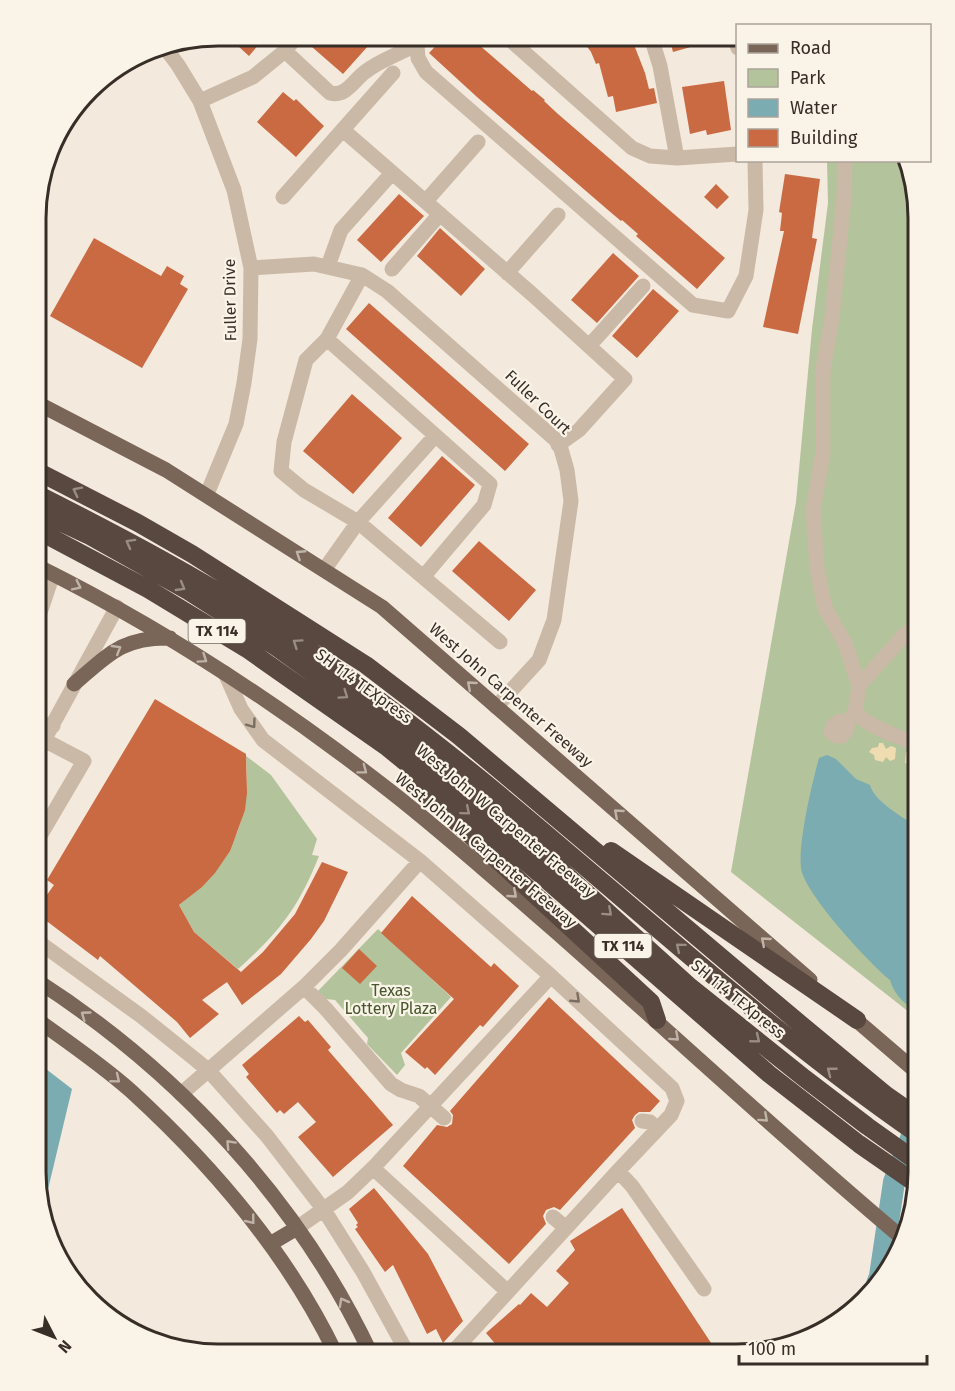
<svg xmlns="http://www.w3.org/2000/svg" width="955" height="1391" viewBox="0 0 955 1391" font-family="'Fira Sans',sans-serif">
<rect width="100%" height="100%" fill="#f3e9dc"/>
<path fill="#b3c39b" d="M827 161H905L919 219V1015L914 1016 731 872 796 502 812 329 828 203Z
M246 756 271 775 317 839 312 855 319 856C298 909 279 932 238 969L194 932 179 905C232 866 251 820 246 756Z
M378 929 451 997 401 1053 405 1065 397 1075 367 1044 368 1038 335 1000 326 999 318 991Z"/>
<path fill="#efddb1" d="M879 743H883L886 749 891 746 896 748 895 759 890 761 886 757 883 762 875 760 874 755 869 752 872 748 878 747Z
M909 751H911L915 757H919V763L915 767 905 763 906 752Z"/>
<path fill="#7aacb1" d="M827 755 836 759 856 779 870 785C873 800 905 820 919 827V1012L916 1013C905 1003 894 995 890 980 869 963 804 893 801 868 798 843 812 783 819 758Z
M46 1069 72 1089 44 1206 36 1172V1081Z"/>
<g fill="none" stroke-linecap="round" stroke-linejoin="round">
<path stroke="#7aacb1" stroke-width="22" d="M877 1284 880 1276 894 1182 919 1118"/>
</g>
<path fill="#ca6a43" d="M227 36H266L249 56Z
M322 36H377L343 74 312 47Z
M444 37H470L532 91 533 90 545 100 544 101 558 114 725 258 697 289 636 236 638 234 622 220 621 221 608 210 477 97 429 53Z
M580 37H631L645 73 649 89 654 88 657 103 616 112 613 96 608 97 599 63 596 64 591 52Z
M669 37H715V40L673 52Z
M724 81 731 130 707 135 706 130 690 134 682 87Z
M283 92 294 101 296 99 324 126 296 157 257 122Z
M785 174 820 179 812 238 817 239 798 334 763 327 784 231H780L782 213 779 212Z
M716 184 729 197 717 209 704 197Z
M399 194 424 216 381 262 357 240Z
M440 228 485 269 461 296 417 256Z
M94 238 161 276 167 266 184 276 180 284 188 289 142 368 50 316Z
M613 253 639 276 597 323 571 300Z
M653 289 679 311 637 358 612 336Z
M369 303 529 444 505 471 346 329Z
M352 394 402 438 353 494 303 451Z
M442 456 475 485 421 547 388 518Z
M479 541 536 590 509 621 452 571Z
M155 699 246 754 247 793 245 810 235 838 230 851 215 873 202 887 179 905 194 932 241 972 263 952 295 914 322 862 348 872 324 921 311 939 281 974 242 1005 227 982 202 1000 219 1014 190 1038 177 1022 100 956 98 960 36 913V910L54 885 47 880Z
M412 896 491 967 494 963 519 986 483 1027 480 1025 435 1075 427 1067 425 1069 405 1052 454 999 381 933Z
M359 949 377 966 360 984 342 968Z
M549 997 660 1101 650 1112H639L635 1115 632 1120 635 1128 560 1210 554 1207 546 1210 543 1216 546 1224 509 1264 403 1166 437 1125 447 1127 452 1124 453 1115 450 1111Z
M299 1016 305 1022 308 1020 331 1047 328 1050 393 1125 333 1177 298 1137 316 1122 298 1102 284 1114 280 1110 277 1113 246 1077 249 1074 242 1065Z
M374 1188 428 1254 463 1321 443 1343 436 1329 427 1334 393 1265 385 1272 355 1229 358 1227 356 1225 358 1223 349 1209Z
M622 1208 719 1355 504 1354 486 1333 519 1304 520 1305 531 1293 547 1307 569 1283 556 1271 575 1250 570 1241Z"/>
<g fill="none" stroke-linecap="round" stroke-linejoin="round">
<path stroke="#b7a391" stroke-width="2" stroke-dasharray="3 3" stroke-linecap="butt" d="M36 1072 40 1067 36 1064
M478 1346 482 1354"/>
<path stroke="#cbb9a7" stroke-width="15" d="M507 37 632 148 650 156 677 158 738 154
M651 37 660 66 677 158
M735 38 738 48
M163 45 178 65 200 101 234 190 251 268 250 339 244 383 236 424 207 494
M417 45 418 58 426 72 693 305 728 311 746 276 756 210 755 160
M285 51 330 93C346 97 353 81 365 72 384 57 408 52 427 37
M200 101 253 77 285 51 297 36
M343 130 533 295 625 379 579 430 558 445
M845 160 844 198 838 259 832 318 823 370V453L813 509 817 568 825 608 845 643 859 686
M283 197 393 73
M426 201 478 142
M328 266 341 230 392 173
M251 268 314 264 362 275 387 291 556 440 561 449 567 470 571 501 554 620 539 660 496 707
M392 269 440 214
M507 273 558 215
M362 275 327 339 306 360 284 442 281 471 304 490 358 522 435 436
M327 339 490 484 484 505 424 576
M589 346 643 286
M324 570 358 522 500 642
M37 622 53 574
M225 673 241 709 263 740 420 861 551 976 672 1088 677 1101 671 1115 618 1171 451 1354
M37 722 53 726
M847 722 839 721 833 726 831 732 837 736H842L847 729V722L855 713
M919 744C895 736 874 729 855 713L859 686 903 636 919 624
M37 753 117 607
M37 841 84 761 44 740
M36 940 141 1016 196 1060 209 1071 267 1136 324 1210 363 1272 408 1354
M304 987 326 1009 391 1084 401 1090 419 1096 444 1118
M181 1094 304 987 341 950 420 861
M642 1121 650 1122 657 1130
M373 1168 508 1292
M618 1171 632 1186 704 1289
M553 1217 566 1228
M297 1228 348 1192 373 1168 551 976"/>
<path stroke="#7a6559" stroke-width="15" d="M37 403 166 470 382 607 810 980
M37 566C162 628 280 705 390 791 449 837 505 888 562 937 675 1037 786 1140 901 1237
M74 684C108 655 122 637 170 638
M36 980C178 1071 299 1201 371 1354
M848 1013 919 1074
M36 1019C68 1042 102 1065 131 1091 212 1165 288 1254 336 1354
M270 1244 297 1228"/>
<path stroke="#59483f" stroke-width="18" d="M37 471 138 523 192 554 366 665 459 736 792 1017 886 1095 919 1118
M37 494C122 537 207 582 286 634 354 680 420 730 484 782 628 900 765 1029 919 1135
M37 511 88 535 188 591 276 647 410 743 551 861 688 985 803 1077 867 1126 919 1163
M37 530 148 589 247 649 388 748 510 848 769 1074 859 1144 918 1185
M416 785 651 1002 657 1020
M611 851 857 1020"/>
</g>
<defs><path id="oneway-chevron" d="M-2-3.5L2.5 0L-2 3.5" fill="none" stroke-width="1.6" stroke-linecap="round" stroke-linejoin="round" transform="scale(1.5)"/></defs>
<g stroke="#998c83">
<use href="#oneway-chevron" transform="translate(77 491) rotate(-153)"/>
<use href="#oneway-chevron" transform="translate(130 543) rotate(-151)"/>
<use href="#oneway-chevron" transform="translate(181 587) rotate(30)"/>
<use href="#oneway-chevron" transform="translate(297 643) rotate(-145)"/>
<use href="#oneway-chevron" transform="translate(344 695) rotate(35)"/>
<use href="#oneway-chevron" transform="translate(466 811) rotate(40)"/>
<use href="#oneway-chevron" transform="translate(608 912) rotate(42)"/>
<use href="#oneway-chevron" transform="translate(680 947) rotate(-140)"/>
<use href="#oneway-chevron" transform="translate(756 1039) rotate(39)"/>
<use href="#oneway-chevron" transform="translate(831 1071) rotate(-142)"/>
</g>
<g stroke="#c0b3a8">
<use href="#oneway-chevron" transform="translate(300 554) rotate(-147)"/>
<use href="#oneway-chevron" transform="translate(77 586) rotate(26)"/>
<use href="#oneway-chevron" transform="translate(117 649) rotate(-31)"/>
<use href="#oneway-chevron" transform="translate(203 659) rotate(34)"/>
<use href="#oneway-chevron" transform="translate(471 685) rotate(-139)"/>
<use href="#oneway-chevron" transform="translate(363 770) rotate(37)"/>
<use href="#oneway-chevron" transform="translate(618 813) rotate(-139)"/>
<use href="#oneway-chevron" transform="translate(513 894) rotate(41)"/>
<use href="#oneway-chevron" transform="translate(765 941) rotate(-139)"/>
<use href="#oneway-chevron" transform="translate(85 1015) rotate(-144)"/>
<use href="#oneway-chevron" transform="translate(675 1037) rotate(42)"/>
<use href="#oneway-chevron" transform="translate(116 1079) rotate(39)"/>
<use href="#oneway-chevron" transform="translate(764 1118) rotate(42)"/>
<use href="#oneway-chevron" transform="translate(230 1144) rotate(-133)"/>
<use href="#oneway-chevron" transform="translate(251 1220) rotate(51)"/>
<use href="#oneway-chevron" transform="translate(343 1302) rotate(-119)"/>
</g>
<g stroke="#7a6d61">
<use href="#oneway-chevron" transform="translate(252 724) rotate(54)"/>
<use href="#oneway-chevron" transform="translate(576 999) rotate(43)"/>
</g>
<g text-anchor="middle" dominant-baseline="central" stroke-width="4.5" stroke-linejoin="round" paint-order="stroke">
<g fill="#faf3e8" stroke="#726962" stroke-width="1.5">
<rect x="188.5" y="619" width="57" height="24" rx="4.5"/>
<rect x="594.5" y="934" width="57" height="24" rx="4.5"/>
</g>
<g font-size="15" font-weight="bold" fill="#382e28">
<text x="217" y="631">TX 114</text>
<text x="623" y="946">TX 114</text>
</g>
<g font-size="16" fill="#382e28" stroke="#faf3e8">
<text transform="translate(230 300) rotate(-91)">Fuller Drive</text>
<text transform="translate(538 402) rotate(44)">Fuller Court</text>
<text transform="translate(364 686) rotate(36)">SH 114 TEXpress</text>
<text transform="translate(511 695) rotate(41)">West John Carpenter Freeway</text>
<text transform="translate(506 821) rotate(40)">West John W Carpenter Freeway</text>
<text transform="translate(486 850) rotate(40)">West John W. Carpenter Freeway</text>
<text transform="translate(738 999) rotate(39)">SH 114 TEXpress</text>
</g>
<g font-size="16" fill="#45572b" stroke="#faf3e8">
<text x="391" y="990">Texas<tspan x="391" dy="18">Lottery Plaza</tspan></text>
</g>
</g>
<path d="M0 0H955V1391H0ZM218 46H736A172 172 0 0 1 908 218V1172A172 172 0 0 1 736 1344H218A172 172 0 0 1 46 1172V218A172 172 0 0 1 218 46Z" fill="#faf3e8" fill-rule="evenodd"/>
<path fill="none" stroke="#382e28" stroke-width="3" d="M218 46H736A172 172 0 0 1 908 218V1172A172 172 0 0 1 736 1344H218A172 172 0 0 1 46 1172V218A172 172 0 0 1 218 46Z"/>
<rect x="736" y="24" width="195" height="138" fill="#faf3e8" stroke="#aca49b" stroke-width="1.5"/>
<rect x="748" y="44" width="30" height="9" fill="#7a6559" stroke="#aca49b" stroke-width="1.5"/>
<text x="790" y="54" font-size="18" fill="#382e28">Road</text>
<rect x="748" y="69" width="30" height="18" fill="#b3c39b" stroke="#aca49b" stroke-width="1.5"/>
<text x="790" y="84" font-size="18" fill="#382e28">Park</text>
<rect x="748" y="99" width="30" height="18" fill="#7aacb1" stroke="#aca49b" stroke-width="1.5"/>
<text x="790" y="114" font-size="18" fill="#382e28">Water</text>
<rect x="748" y="129" width="30" height="18" fill="#ca6a43" stroke="#aca49b" stroke-width="1.5"/>
<text x="790" y="144" font-size="18" fill="#382e28">Building</text>
<g transform="translate(54 1337) rotate(132)" stroke="#faf3e8" stroke-width="4.5" paint-order="stroke">
<path d="M0-4.5L10 22L0 15L-10 22Z" fill="#382e28"/>
<text y="-9" font-size="16" font-weight="bold" text-anchor="middle" fill="#382e28">N</text>
</g>
<path d="M739 1355v9h188v-9" fill="none" stroke="#382e28" stroke-width="3"/>
<text x="748" y="1355" font-size="18" fill="#382e28" stroke="#faf3e8" stroke-width="4.5" paint-order="stroke">100 m</text>
</svg>
